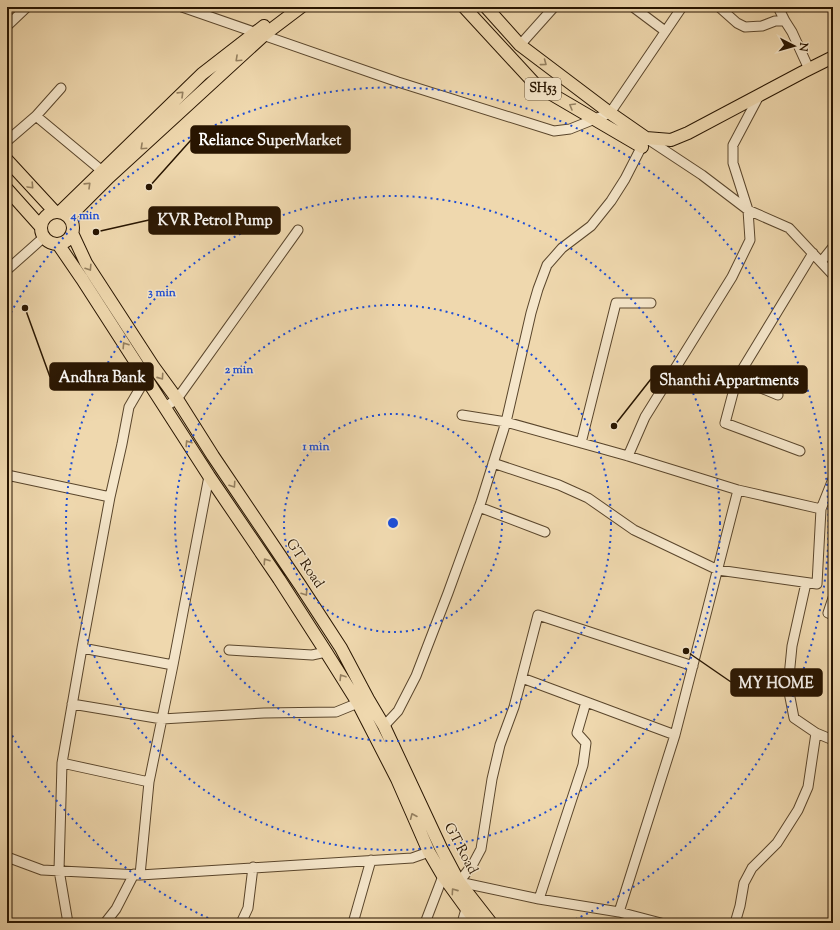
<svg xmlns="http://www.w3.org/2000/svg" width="840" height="930" viewBox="0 0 840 930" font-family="'Sorts Mill Goudy',serif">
<rect width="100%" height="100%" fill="#efd8ae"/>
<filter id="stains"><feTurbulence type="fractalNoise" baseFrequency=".005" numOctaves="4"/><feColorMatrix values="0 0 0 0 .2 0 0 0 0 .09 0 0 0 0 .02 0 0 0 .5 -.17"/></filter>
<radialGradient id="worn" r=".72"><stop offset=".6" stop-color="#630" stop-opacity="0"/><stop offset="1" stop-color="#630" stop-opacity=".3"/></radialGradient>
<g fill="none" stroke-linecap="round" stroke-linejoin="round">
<g stroke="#5a462c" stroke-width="11">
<path id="minor" d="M182 7 398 82 554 131 570 129 610 113 682 7
M633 7 665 31
M719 7 737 23 745 27 762 26 775 21H785L792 32 809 69
M778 7 785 21
M7 26 27 7
M520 45 554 7
M36 116 107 175
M7 141 36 116 61 88
M821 262 833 247
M7 270 44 237
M737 378 725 423 800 451
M778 395 737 378 813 253
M165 407 177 399 298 230
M462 415 506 422 628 456 738 490 821 509
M581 443 616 303H651
M628 456 645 417 732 277 750 240 748 210 733 163V145L760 94
M493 463 559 485 588 498 634 530 718 570 817 584 821 509 833 479
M7 475 110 497
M479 507 545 532
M806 583 792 646 788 687 794 718 816 733 833 740
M833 598 828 613 833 615
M82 648 173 665
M229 650 312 655 326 652
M522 678 675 735
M72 704 162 719 264 713 336 712 358 703
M384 726 398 711 416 676 448 593 481 502 506 422 531 313 538 289 547 265 562 248 591 226 611 201 625 179 646 138 702 175 748 210 789 228 833 275
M62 763 149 782
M7 857 42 870 140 875 412 858 429 852
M140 875 149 782 173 665 209 476
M539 899 583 765 586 743 577 733 586 702
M619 912 675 735 738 490
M68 923 59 870 62 763 82 648 110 497 122 444 129 407 146 378
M105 923 116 909 134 874
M241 923 248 908 253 867
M353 923 371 860
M425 923 443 876
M462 923 466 909
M661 923 619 912 539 899 459 882 473 864 481 849 492 779 500 745 514 707 538 615 693 666
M735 923 740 906 744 883 752 868 777 843 798 810 808 787 816 733"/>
</g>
<g stroke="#281501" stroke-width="14">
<path id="major" d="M464 7 536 85 642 147
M486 7 520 45 610 113 646 138 671 140 688 133 803 72 833 57
M7 160 55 212
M7 189 41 227
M60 212 202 74 264 26
M41 228a16 16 0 1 1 32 0a16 16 0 1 1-32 0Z
M69 217 109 177 264 35 301 7
M72 233 86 263 153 366 177 399 213 456 300 585 341 648 368 699 384 726 441 848 459 882 491 923
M58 244 82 279 209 476 279 579 326 652 358 703 397 779 429 852 443 876 477 923"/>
</g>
<use href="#minor" stroke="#f5e6ca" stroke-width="9"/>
<use href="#major" stroke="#efd8ae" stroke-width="12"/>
</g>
<defs><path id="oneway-chevron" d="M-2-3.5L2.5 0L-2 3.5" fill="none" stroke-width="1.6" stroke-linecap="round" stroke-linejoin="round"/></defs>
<g stroke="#958060">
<use href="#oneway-chevron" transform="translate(238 59) rotate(137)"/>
<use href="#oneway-chevron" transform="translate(544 63) rotate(37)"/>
<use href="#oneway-chevron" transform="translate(181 94) rotate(-44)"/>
<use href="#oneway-chevron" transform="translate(572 106) rotate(-150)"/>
<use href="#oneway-chevron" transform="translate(143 147) rotate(137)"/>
<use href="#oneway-chevron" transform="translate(88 185) rotate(-44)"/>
<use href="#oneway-chevron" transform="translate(31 186) rotate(47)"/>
<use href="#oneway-chevron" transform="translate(89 268) rotate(57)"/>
<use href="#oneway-chevron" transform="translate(125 345) rotate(-123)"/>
<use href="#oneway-chevron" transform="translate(161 377) rotate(55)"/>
<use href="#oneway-chevron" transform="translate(188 443) rotate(-123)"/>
<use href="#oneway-chevron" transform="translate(233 485) rotate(56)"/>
<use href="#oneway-chevron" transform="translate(266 561) rotate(-124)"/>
<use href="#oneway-chevron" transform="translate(305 593) rotate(57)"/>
<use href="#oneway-chevron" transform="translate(342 677) rotate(-122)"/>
<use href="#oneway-chevron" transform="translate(413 816) rotate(-113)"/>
<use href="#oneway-chevron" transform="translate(454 891) rotate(-125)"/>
</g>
<g fill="none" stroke="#1d4ed8" stroke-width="2" stroke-dasharray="2 4">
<circle cx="393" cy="523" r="109"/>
<circle cx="393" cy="523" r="218"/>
<circle cx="393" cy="523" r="327"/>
<path d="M219 923A436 436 0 0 1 8 728M8 318A436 436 0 1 1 567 923"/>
</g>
<g text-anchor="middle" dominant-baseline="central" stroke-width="3" stroke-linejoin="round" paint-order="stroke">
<rect fill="#f5e6ca" stroke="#66543d" stroke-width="1" x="525" y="78" width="36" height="22" rx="3"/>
<g font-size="13" font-weight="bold" fill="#281501">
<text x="543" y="89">SH53</text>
</g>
<g font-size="14" fill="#281501" stroke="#f5e6ca">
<text transform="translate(304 564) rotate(56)">GT Road</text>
<text transform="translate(460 849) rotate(62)">GT Road</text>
</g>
</g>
<circle cx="393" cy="523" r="6" fill="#1d4ed8" stroke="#f5e6ca" stroke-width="2"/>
<g font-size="12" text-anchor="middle" font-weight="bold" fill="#1d4ed8" stroke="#f5e6ca" stroke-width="3" stroke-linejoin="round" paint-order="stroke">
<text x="85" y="219">4 min</text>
<text x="162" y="296">3 min</text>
<text x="239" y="373">2 min</text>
<text x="316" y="450">1 min</text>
</g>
<path fill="none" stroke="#281501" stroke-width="1.5" d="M149 187L191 140M96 232L149 220M25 308L50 377M614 426L651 379M686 651L731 682"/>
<g fill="#281501" stroke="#f5e6ca" stroke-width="1.5">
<circle cx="149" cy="187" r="4"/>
<circle cx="96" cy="232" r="4"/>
<circle cx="25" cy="308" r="4"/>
<circle cx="614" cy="426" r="4"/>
<circle cx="686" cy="651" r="4"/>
</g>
<g fill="#281501" stroke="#281501" stroke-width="1.5">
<rect x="191" y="126" width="159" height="27" rx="4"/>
<rect x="149" y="207" width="131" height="27" rx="4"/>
<rect x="50" y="363" width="103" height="27" rx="4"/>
<rect x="651" y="366" width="156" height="27" rx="4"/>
<rect x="731" y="669" width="91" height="27" rx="4"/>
</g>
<g font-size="15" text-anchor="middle" font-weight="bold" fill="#fff">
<text x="270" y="145">Reliance SuperMarket</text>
<text x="215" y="225">KVR Petrol Pump</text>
<text x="102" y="382">Andhra Bank</text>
<text x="729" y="385">Shanthi Appartments</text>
<text x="776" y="688">MY HOME</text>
</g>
<rect width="840" height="930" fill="none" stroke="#efd8ae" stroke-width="24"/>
<rect x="8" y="8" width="824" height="914" fill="none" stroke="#281501" stroke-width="2"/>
<rect x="12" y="12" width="816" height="906" fill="none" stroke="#281501"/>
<g transform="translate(794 46) rotate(96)" stroke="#f5e6ca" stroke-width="3" paint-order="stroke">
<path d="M0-3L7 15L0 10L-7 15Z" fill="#281501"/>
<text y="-6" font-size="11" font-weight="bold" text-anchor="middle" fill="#281501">N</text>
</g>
<rect width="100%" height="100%" filter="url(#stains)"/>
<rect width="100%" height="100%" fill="url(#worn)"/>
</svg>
